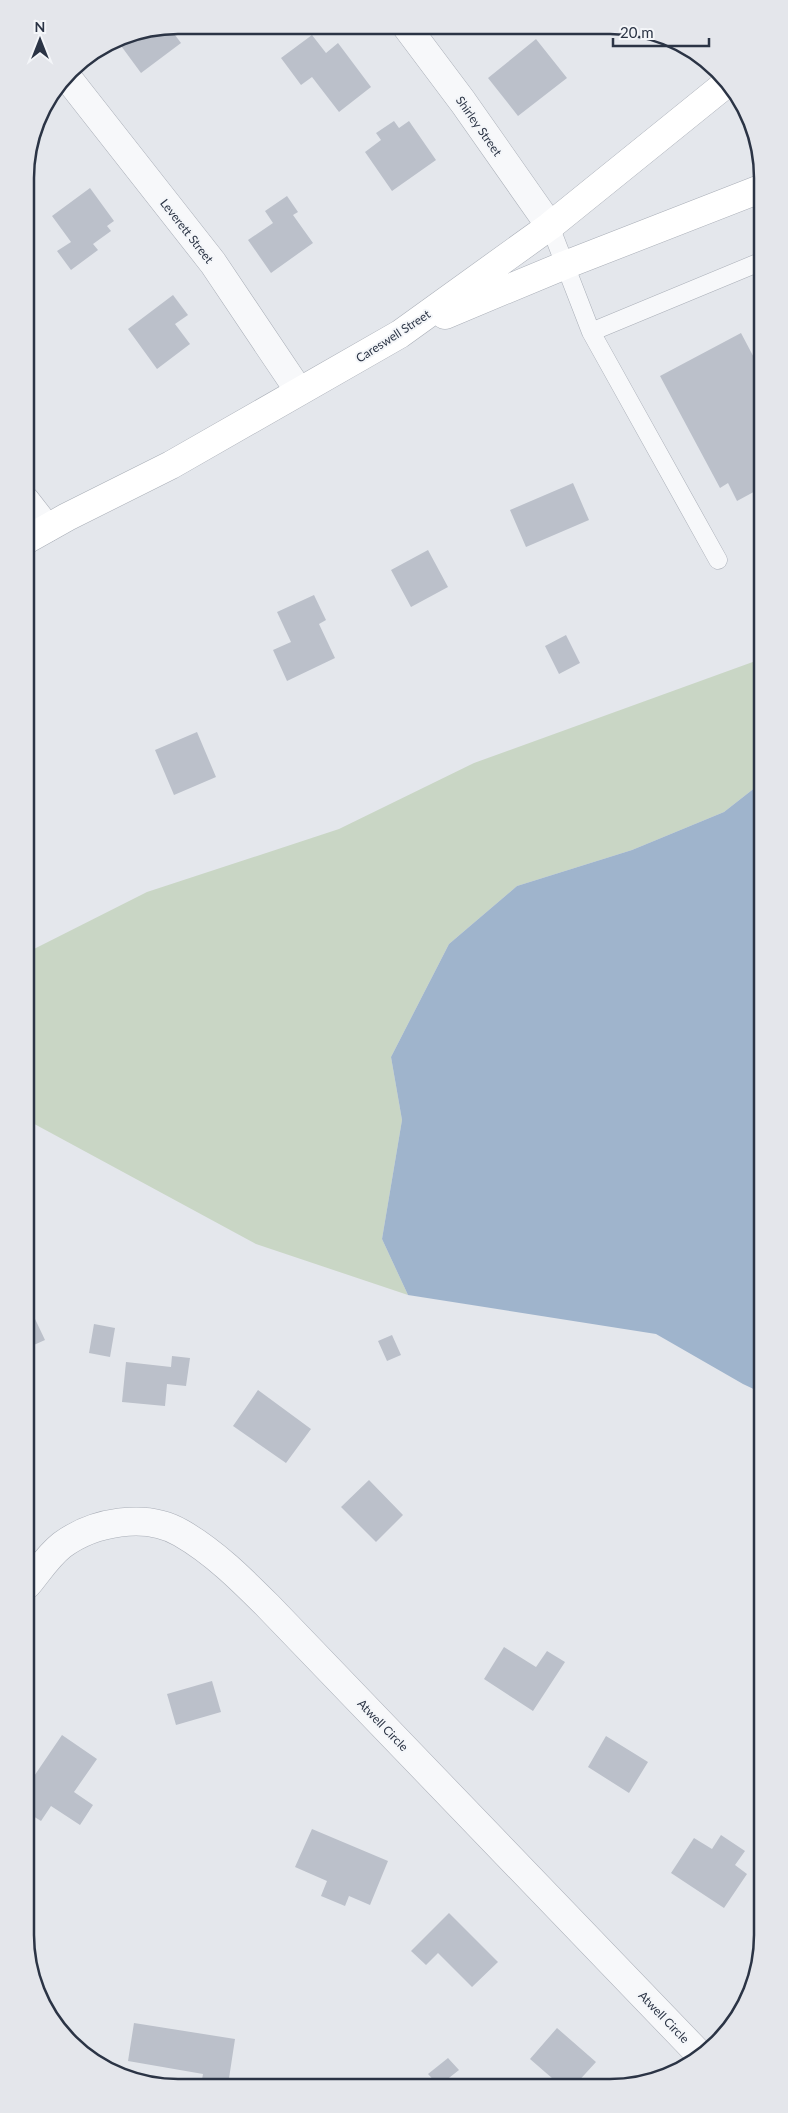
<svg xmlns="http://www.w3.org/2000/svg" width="788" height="2113" viewBox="0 0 788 2113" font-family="Lato,sans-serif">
<rect width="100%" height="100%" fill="#e4e7ec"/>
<path fill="#c9d6c5" d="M761 659V783L724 812 632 850 517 886 449 944 391 1057 402 1120 382 1239 408 1295 256 1244 27 1120 28 952 147 892 339 829 474 763Z"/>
<path fill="#9fb4cc" d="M761 783 762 1393 743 1384 656 1334 408 1295 382 1239 402 1120 391 1057 449 944 517 886 632 850 724 812Z"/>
<path fill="#bbc0ca" d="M169 27 181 43 141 73 116 39Z
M312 35 326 53 338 43 371 87 339 112 312 77 301 85 281 58Z
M536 39 567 78 518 116 488 78Z
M394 121 399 128 409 121 436 160 392 191 365 152 381 140 376 133Z
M90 188 114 221 107 226 111 231 93 244 98 250 71 270 57 251 71 242 52 216Z
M287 196 298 212 293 215 313 243 271 273 248 240 273 223 265 211Z
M173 295 188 315 175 324 190 344 157 369 128 329Z
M741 333 760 369 761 488 737 501 728 483 720 488 660 376Z
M573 483 589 520 526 547 510 510Z
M428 550 448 587 411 607 391 570Z
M314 595 326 620 319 624 335 658 287 681 273 650 291 642 277 612Z
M566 635 580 663 559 674 545 646Z
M197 732 216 777 174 795 155 750Z
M27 1302 45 1340 27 1348Z
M94 1324 115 1328 110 1357 89 1353Z
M392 1335 401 1355 387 1361 378 1341Z
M172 1356 190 1358 186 1386 167 1384 165 1406 122 1402 126 1362 171 1367Z
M258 1390 311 1429 286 1463 233 1426Z
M369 1480 403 1515 376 1542 341 1507Z
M504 1647 536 1667 547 1651 565 1662 533 1711 484 1679Z
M212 1681 221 1712 176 1725 167 1694Z
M62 1735 97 1759 74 1792 93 1805 80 1825 51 1806 41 1821 28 1813V1794L32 1787 28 1785Z
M606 1736 648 1762 629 1793 588 1767Z
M312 1829 388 1861 370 1905 349 1896 345 1906 321 1896 327 1881 295 1867Z
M721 1835 745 1851 735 1865 747 1874 724 1908 671 1873 694 1838 712 1849Z
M449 1913 498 1962 472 1987 438 1953 426 1965 411 1951Z
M134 2023 235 2039 228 2085H201L203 2074 128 2061Z
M557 2028 596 2062 575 2085H560L530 2059Z
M448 2058 459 2070 440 2085H438L428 2074Z"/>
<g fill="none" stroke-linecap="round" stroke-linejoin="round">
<g stroke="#a9aeb7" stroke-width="19">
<path id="lane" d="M550 226 591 332 718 560
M591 332 760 262"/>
</g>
<g stroke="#a9aeb7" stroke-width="29">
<path id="street" d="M406 26 463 102 550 226
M67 77 213 263 299 391
M26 501 47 528
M27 1585C38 1572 48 1556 62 1545 93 1522 146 1512 181 1533 214 1552 241 1579 268 1606L701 2056"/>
</g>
<g stroke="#a9aeb7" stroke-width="29">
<path id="secondary" d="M445 315 565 265 760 189
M26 540 67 517 171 465 400 334 550 226 727 83"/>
</g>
<use href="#lane" stroke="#f7f8fa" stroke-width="18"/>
<use href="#street" stroke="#f7f8fa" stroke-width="28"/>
<use href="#secondary" stroke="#fff" stroke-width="28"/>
</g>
<g text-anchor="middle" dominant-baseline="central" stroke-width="4" stroke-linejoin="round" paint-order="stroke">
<g font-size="12" fill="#2b3445" stroke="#f4f6f9">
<text transform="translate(479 126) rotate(55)">Shirley Street</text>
<text transform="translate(187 231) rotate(52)">Leverett Street</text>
<text transform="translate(393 336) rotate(-33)">Careswell Street</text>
<text transform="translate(383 1725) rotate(46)">Atwell Circle</text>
<text transform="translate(664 2017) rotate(46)">Atwell Circle</text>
</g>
</g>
<path d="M0 0H788V2113H0ZM178 34H610A144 144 0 0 1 754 178V1935A144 144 0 0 1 610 2079H178A144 144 0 0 1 34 1935V178A144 144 0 0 1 178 34Z" fill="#e4e6eb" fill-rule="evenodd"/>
<path fill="none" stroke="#2b3445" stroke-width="2.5" d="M178 34H610A144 144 0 0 1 754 178V1935A144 144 0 0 1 610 2079H178A144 144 0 0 1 34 1935V178A144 144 0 0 1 178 34Z"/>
<g transform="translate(40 40)" stroke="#f4f6f9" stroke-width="4" paint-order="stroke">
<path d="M0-4L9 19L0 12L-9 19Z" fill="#2b3445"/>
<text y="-8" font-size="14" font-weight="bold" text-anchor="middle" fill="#2b3445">N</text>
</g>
<path d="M613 38v8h96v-8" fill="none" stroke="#2b3445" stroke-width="2.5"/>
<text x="620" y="38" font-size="15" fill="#2b3445" stroke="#f4f6f9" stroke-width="4" paint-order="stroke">20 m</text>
</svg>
